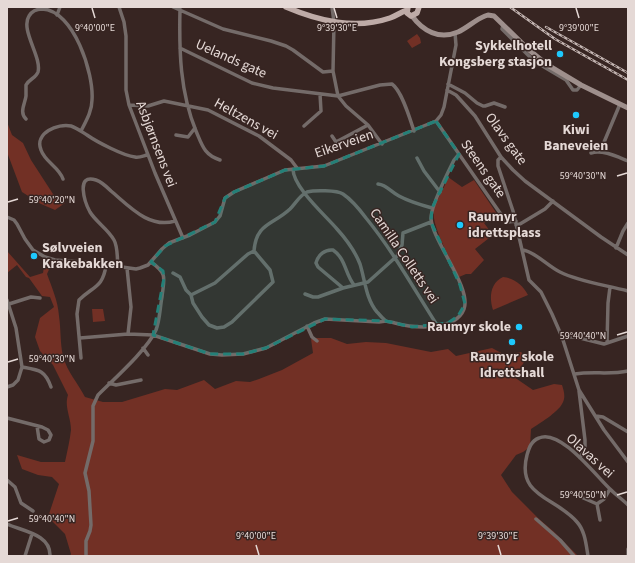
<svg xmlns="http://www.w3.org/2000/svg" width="635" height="563" viewBox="0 0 635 563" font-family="'Source Sans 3',sans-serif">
<rect width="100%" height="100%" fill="#372522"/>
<path fill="#723025" d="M417 34 420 38 421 43 412 48 407 41Z
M7 122 12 135 23 143 31 160 53 194 65 203 55 210 41 204 22 192 7 152Z
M448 177 462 187 474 180 497 214 484 223 493 235 475 249 484 260 471 274H466L459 277C452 262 430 224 434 209 437 198 445 188 448 177Z
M7 251 30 277 43 273 45 260 52 263 47 274C52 288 58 301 59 316 61 329 60 343 63 356 67 372 78 383 85 397L103 402H122L165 389 177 390 204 380 215 389 236 381 250 382 259 379 282 370 313 353 311 339 316 338H331L347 344 366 342 386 343 431 352 448 349 456 356 492 348 505 355 521 352 527 358 514 377 533 390 554 384 562 385C564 391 566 398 562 404 558 412 539 424 531 429L530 447 523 452 516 455 501 475 512 492 539 519 553 531 578 556H70L71 554 65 534 48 517 59 484 52 477 38 475 22 469 17 455 41 462H65C67 452 70 440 71 430 71 417 64 407 68 395L53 365 40 351 35 337 40 318 54 307 50 297 42 296 29 278 26 277 17 265 7 273Z
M503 277C514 278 523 285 528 295L493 310C489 298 490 283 503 277Z
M92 309H103L105 321 93 322Z"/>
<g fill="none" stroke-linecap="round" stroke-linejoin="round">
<path stroke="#746b69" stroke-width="3.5" d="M119 7 124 22 126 36V90L129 105 155 173 183 238
M173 7 223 29 271 41 286 46 293 50 323 72 333 71
M332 7 334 22 333 71 338 96 346 106 368 125 382 144
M180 9C179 51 180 92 196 131 202 145 204 155 220 160
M57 15 60 7
M503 25 502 29 534 61 566 80 573 90H577L581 85
M180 48 252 83 273 88 338 96 380 85 392 84C402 91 410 119 414 131
M448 84 465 93 477 103 483 106H485L494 103 505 107
M447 90 456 95 475 116 501 157 513 170 525 181 601 237 628 255
M129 105 148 106 164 101 208 110 259 136 291 160 297 168
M26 119C19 112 25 104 26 96 26 92 26 88 26 85 29 79 36 78 38 72 42 57 20 30 29 16 32 11 37 9 42 9 74 10 94 74 92 100 92 111 86 121 81 131
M436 121 500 213 508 222 516 221
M304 126 321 111 320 94
M176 135 188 137 195 128
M332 136 336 142 368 125
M587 144 597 148 602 147 620 104
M591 153C602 149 618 157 628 161
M501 157 498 160V166L513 211 529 280 541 292 552 314 562 337 579 390 604 430 628 462
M417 158 424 171 440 192
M293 169C293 187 325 215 337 229 346 239 355 251 360 264 365 280 366 299 377 312 380 315 383 319 386 321 388 322 392 322 395 323 413 328 455 332 464 309 472 288 433 242 431 219 430 208 448 172 454 160L459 154
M63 179C59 167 45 162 41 150 34 133 58 123 71 126 77 128 82 132 87 135 97 142 124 156 135 157 139 158 143 156 147 155
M378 184C387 185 391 192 399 196 410 202 421 205 432 208
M7 217 14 220 17 224 25 239 33 250 45 257 55 260 94 263 136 269 140 268 148 265 162 249 169 243 190 235 215 222 220 216 225 198 234 192 285 170 324 166 436 121 441 115 444 107 456 45 455 33
M516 225 520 224 545 209 553 201
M616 248 623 231 628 223
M523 250C534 251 549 267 560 272 580 282 606 285 628 291
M254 251C256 223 273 225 290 209 295 204 300 195 307 192 314 190 337 190 343 194 352 200 360 210 366 218 393 251 414 289 437 325
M118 267C117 258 118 247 114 240 108 229 96 222 90 212 85 203 75 173 96 180 102 182 107 187 111 191 129 206 149 229 175 221
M127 268 131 307 128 334
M173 273 180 277 186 290 191 295 193 303 202 317 209 325 217 328 224 327 232 322 273 282 270 270 254 251
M343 288 318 267 316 263C318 255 325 249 333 250 346 259 345 274 354 285
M305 294 313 297H318L343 288 368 282 397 256 402 245 403 233 431 222
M191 295 215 283 248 254 254 251
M7 300 16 328 22 367 18 380 13 385 7 387
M9 304 31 297 40 298
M307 326 312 337 317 341
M562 337H576L604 344 628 336
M80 338 128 334 153 335 210 354 222 355 243 354 266 348 314 323 325 319 379 322 386 321
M607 343 608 303 610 287
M143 348 148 355
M81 358 77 314 79 300C93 286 103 288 106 265
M22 367C39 370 45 370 51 387
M575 374C593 371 610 375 628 371
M109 383 116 385 141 380
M579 391 585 440V448L580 458
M596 416 603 417 628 432
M7 418 42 427 48 430 51 435 49 440 44 442 39 439 37 426
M7 480 15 487 21 503 33 511
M572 493 597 504 604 499 610 489
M597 504 600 520
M536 519 560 540 574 556
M7 524C22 531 51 534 50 556
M25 556 32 534
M86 556V541L90 531 91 525 89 491 85 473 93 441V406L98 395C114 379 147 350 156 330 160 320 160 307 162 297 164 278 168 274 151 262
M588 556C586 544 585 531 577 522 556 497 516 497 527 455 529 448 531 441 539 438 560 428 596 476 610 489 616 495 622 499 628 505
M628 556V549"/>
<path stroke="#9e8f8c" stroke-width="5" d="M412 16C423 31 439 40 458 32 467 28 475 20 485 16L488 15 494 16 528 49 546 64 581 85 628 108"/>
<path stroke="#beaba7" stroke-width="5.5" d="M286 7C319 21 355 30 390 18 396 16 401 12 407 10
M408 7 407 13 411 16 417 13 419 7"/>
<g stroke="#c4b6b3" stroke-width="2.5">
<path id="rail" d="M510 7 555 39 628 80
M546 27 628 73"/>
</g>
<use href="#rail" stroke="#372522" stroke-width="1" stroke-dasharray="3" stroke-linecap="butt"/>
</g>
<path fill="#248078" fill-opacity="0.2" stroke="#248078" stroke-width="3" stroke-dasharray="8 5" stroke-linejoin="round" d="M436 121 459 154 432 208 431 222 460 285 465 304 458 316 448 323 412 327 386 321 325 319 266 348 243 354H210L153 335 164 278 163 271 151 262 165 246 215 222 225 198 234 192 285 170 324 166Z"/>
<path fill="none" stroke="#e5d9d6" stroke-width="1.5" d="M92 8 95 18M334 8 337 18M576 8 579 18M617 176 627 173M8 202 18 199M617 335 627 332M8 362 18 359M617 495 627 492M8 521 18 518M256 545 259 555M498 545 501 555"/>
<g fill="#1ec9fd" stroke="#372522" stroke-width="1.5">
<circle cx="560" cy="54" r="4"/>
<circle cx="576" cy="115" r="4"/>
<circle cx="460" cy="225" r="4"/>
<circle cx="34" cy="256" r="4"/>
<circle cx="519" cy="327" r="4"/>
<circle cx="512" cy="342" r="4"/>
</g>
<g text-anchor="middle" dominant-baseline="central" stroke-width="3" stroke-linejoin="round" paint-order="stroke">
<g font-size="14" font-weight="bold" fill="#e5d9d6" stroke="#372522" text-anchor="end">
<text x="552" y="46">Sykkelhotell<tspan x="552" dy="16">Kongsberg stasjon</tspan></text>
<text x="576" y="130" text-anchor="middle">Kiwi<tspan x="576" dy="16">Baneveien</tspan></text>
<text x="468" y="217" text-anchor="start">Raumyr<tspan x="468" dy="16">idrettsplass</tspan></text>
<text x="42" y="248" text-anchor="start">Sølvveien<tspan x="42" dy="16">Krakebakken</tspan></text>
<text x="511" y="327">Raumyr skole</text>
<text x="512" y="357" text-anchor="middle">Raumyr skole<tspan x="512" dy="16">Idrettshall</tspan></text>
</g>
<g font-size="14" fill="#e5d9d6" stroke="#372522">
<text transform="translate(231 59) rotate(24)">Uelands gate</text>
<text transform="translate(246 119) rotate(29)">Heltzens vei</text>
<text transform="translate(506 139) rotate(54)">Olavs gate</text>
<text transform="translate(156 144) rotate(69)">Asbjørnsens vei</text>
<text transform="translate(344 144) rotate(-19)">Eikerveien</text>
<text transform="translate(483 169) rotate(55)">Steens gate</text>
<text transform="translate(404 256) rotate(56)">Camilla Colletts vei</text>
<text transform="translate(590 456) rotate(42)">Olavas vei</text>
</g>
</g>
<g font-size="10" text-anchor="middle" fill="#e5d9d6" stroke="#372522" stroke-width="3" stroke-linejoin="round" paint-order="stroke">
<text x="95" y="31">9°40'00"E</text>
<text x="337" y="31">9°39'30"E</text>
<text x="579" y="31">9°39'00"E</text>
<text x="583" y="179">59°40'30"N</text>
<text x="52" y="203">59°40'20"N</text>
<text x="583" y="339">59°40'40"N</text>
<text x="52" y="362">59°40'30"N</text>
<text x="583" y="498">59°40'50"N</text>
<text x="52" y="522">59°40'40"N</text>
<text x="256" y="539">9°40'00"E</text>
<text x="498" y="539">9°39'30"E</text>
</g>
<rect width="635" height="563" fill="none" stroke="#e5d9d6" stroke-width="16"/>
</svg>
